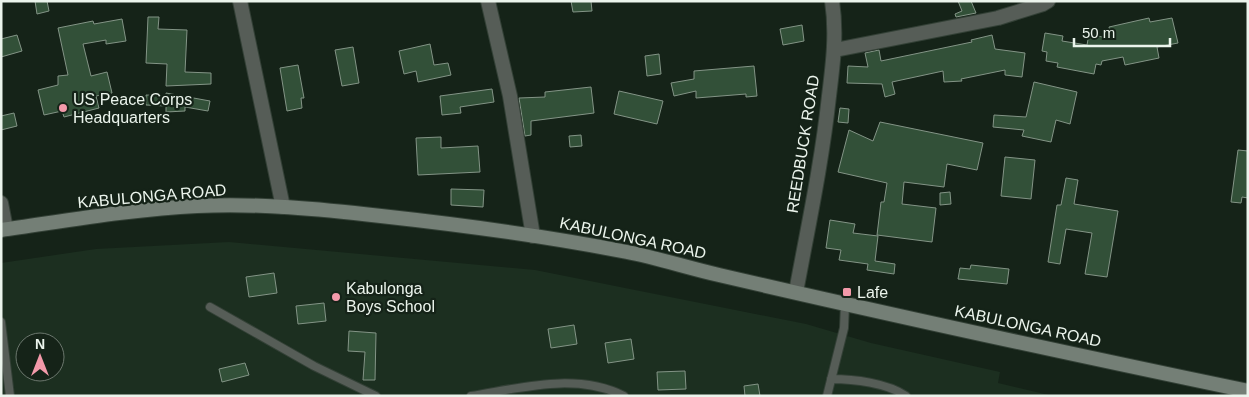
<svg xmlns="http://www.w3.org/2000/svg" width="1249" height="397" viewBox="0 0 1249 397" font-family="Helvetica,sans-serif">
<rect width="100%" height="100%" fill="#152318"/>
<path fill="#1c2f20" fill-rule="evenodd" d="M229 242 535 270 806 324 871 343 1000 372 998 383 1053 396H1V263L96 249ZM25 342H55V372H25Z"/>
<path fill="#325038" stroke="#839486" d="M35 1H47L49 11 37 14Z
M571 1H591L592 11 573 12Z
M958 1H971L976 13 956 17 955 14 962 11Z
M148 17H159L158 29 187 30 185 72 211 73V84L166 86 167 64 146 63Z
M1149 18 1150 22 1172 18 1178 43 1157 47 1159 58 1125 65 1123 57 1102 61 1101 65 1096 64 1094 74 1057 67 1058 63 1046 61 1047 52 1042 51 1045 33 1063 36 1062 41 1087 45 1089 34 1111 39 1109 27Z
M122 19 126 41 106 44V40L83 44 91 76 107 72 112 93 96 96 99 108 64 117 62 111 44 115 38 90 58 85V76L68 75 58 28 93 21 94 24Z
M802 25 804 41 783 45 780 29Z
M17 35 22 51 1 57V39Z
M992 35 995 49 1025 53 1022 77 1005 75V70L961 79 962 81 944 82 943 71 892 82 895 94 885 97 882 84 847 83 848 66 868 67 865 53 879 50 881 61 972 42 971 40Z
M430 44 434 65 448 63 451 75 418 82 416 71 404 74 399 51Z
M353 47 359 83 342 86 335 50Z
M659 54 661 74 647 76 645 56Z
M298 65 304 98H301L302 108 287 111 280 68Z
M754 66 757 96 746 97V94L696 98V91L674 96 671 83 694 79V71Z
M1034 82 1077 92 1070 124 1056 120 1051 142 1022 136 1024 130 993 127 994 115 1026 117Z
M591 87 594 113 531 121V135L525 136 519 98 545 97V92Z
M492 89 494 102 460 107 461 113 442 115 440 96Z
M619 91 663 101 657 124 614 114Z
M166 93 210 101 208 111 185 107V111L166 112V106L146 105V95L166 96Z
M840 108 849 109 848 123 838 122Z
M14 113 17 126 1 130V116Z
M880 122 983 143 977 170 947 164 944 187 904 182 902 204 936 208 932 242 877 235 881 202H884L887 183 838 172 849 130 873 141Z
M581 135 582 146 570 147 569 136Z
M441 137V148L478 146 480 172 418 175 416 138Z
M1238 150 1248 151V198L1242 197 1241 203 1231 202Z
M1005 157 1035 160 1031 199 1001 196Z
M1066 178 1078 180 1074 204 1118 211 1107 277 1085 274 1092 233 1066 229 1060 264 1048 262 1057 205H1061Z
M451 189 484 190 483 207 451 205Z
M950 192 951 204 940 205V193Z
M830 220 855 224 853 233 878 236 875 261 895 264 894 274 867 270 868 264 839 260 841 250 826 248Z
M971 265 1009 269 1007 284 958 279 960 268 970 269Z
M274 273 277 293 249 297 246 277Z
M324 303 326 321 298 324 296 306Z
M574 325 577 344 551 348 548 329Z
M349 331 376 333 375 380H363L365 352 348 351Z
M631 339 634 359 608 363 605 343Z
M245 363 249 375 222 382 219 369Z
M685 371 686 389 658 390 657 372Z
M758 384 760 396H745L744 386Z"/>
<g fill="none" stroke-linecap="round" stroke-linejoin="round">
<g stroke="#334036" stroke-width="10">
<path id="service" d="M210 307 314 366 376 396
M1 322 10 396
M831 379C854 379 887 383 906 396
M471 396C521 388 576 372 624 396
M827 396 844 328 845 304"/>
</g>
<g stroke="#334036" stroke-width="16">
<path id="minor" d="M240 1 283 207
M488 1 510 96 533 236
M835 50 998 18 1043 4 1048 1
M1 203 6 229
M796 292C808 227 822 162 829 96 833 64 837 33 832 1"/>
</g>
<g stroke="#334036" stroke-width="16">
<path id="secondary" d="M1 230C65 221 133 209 197 206 258 203 320 209 381 216 463 225 546 236 627 252 658 258 688 268 719 275 895 316 1071 354 1248 391"/>
</g>
<use href="#service" stroke="#565d57" stroke-width="8"/>
<use href="#minor" stroke="#565d57" stroke-width="14"/>
<use href="#secondary" stroke="#747f76" stroke-width="14"/>
</g>
<g fill="#f39aaa" stroke="#152318" stroke-width="2">
<circle cx="63" cy="108" r="5"/>
<rect x="842" y="287" width="10" height="10" rx="2.5"/>
<circle cx="336" cy="297" r="5"/>
</g>
<g text-anchor="middle" dominant-baseline="central" stroke-width="4.5" stroke-linejoin="round" paint-order="stroke">
<g font-size="16" fill="#ebf4ec" stroke="#152318" text-anchor="start">
<text x="73" y="99">US Peace Corps<tspan x="73" dy="18">Headquarters</tspan></text>
<text x="346" y="288">Kabulonga<tspan x="346" dy="18">Boys School</tspan></text>
<text x="857" y="292">Lafe</text>
</g>
<g font-size="16" fill="#ebf4ec" stroke="#152318">
<text transform="translate(803 144) rotate(-81)">REEDBUCK ROAD</text>
<text transform="translate(152 196) rotate(-5)">KABULONGA ROAD</text>
<text transform="translate(633 238) rotate(12)">KABULONGA ROAD</text>
<text transform="translate(1028 326) rotate(12)">KABULONGA ROAD</text>
</g>
</g>
<rect width="1249" height="397" fill="none" stroke="#ebf4ec" stroke-width="5"/>
<g transform="translate(40 357)"><circle r="24" fill="#152318" stroke="#6b776d"/>
<path d="M0-4L9 19L0 12L-9 19Z" fill="#f39aaa"/>
<text y="-8" font-size="14" font-weight="bold" text-anchor="middle" fill="#ebf4ec">N</text>
</g>
<path d="M1074 38v8h96v-8" fill="none" stroke="#ebf4ec" stroke-width="2.5"/>
<text x="1082" y="38" font-size="15" fill="#ebf4ec" stroke="#152318" stroke-width="4" paint-order="stroke">50 m</text>
</svg>
